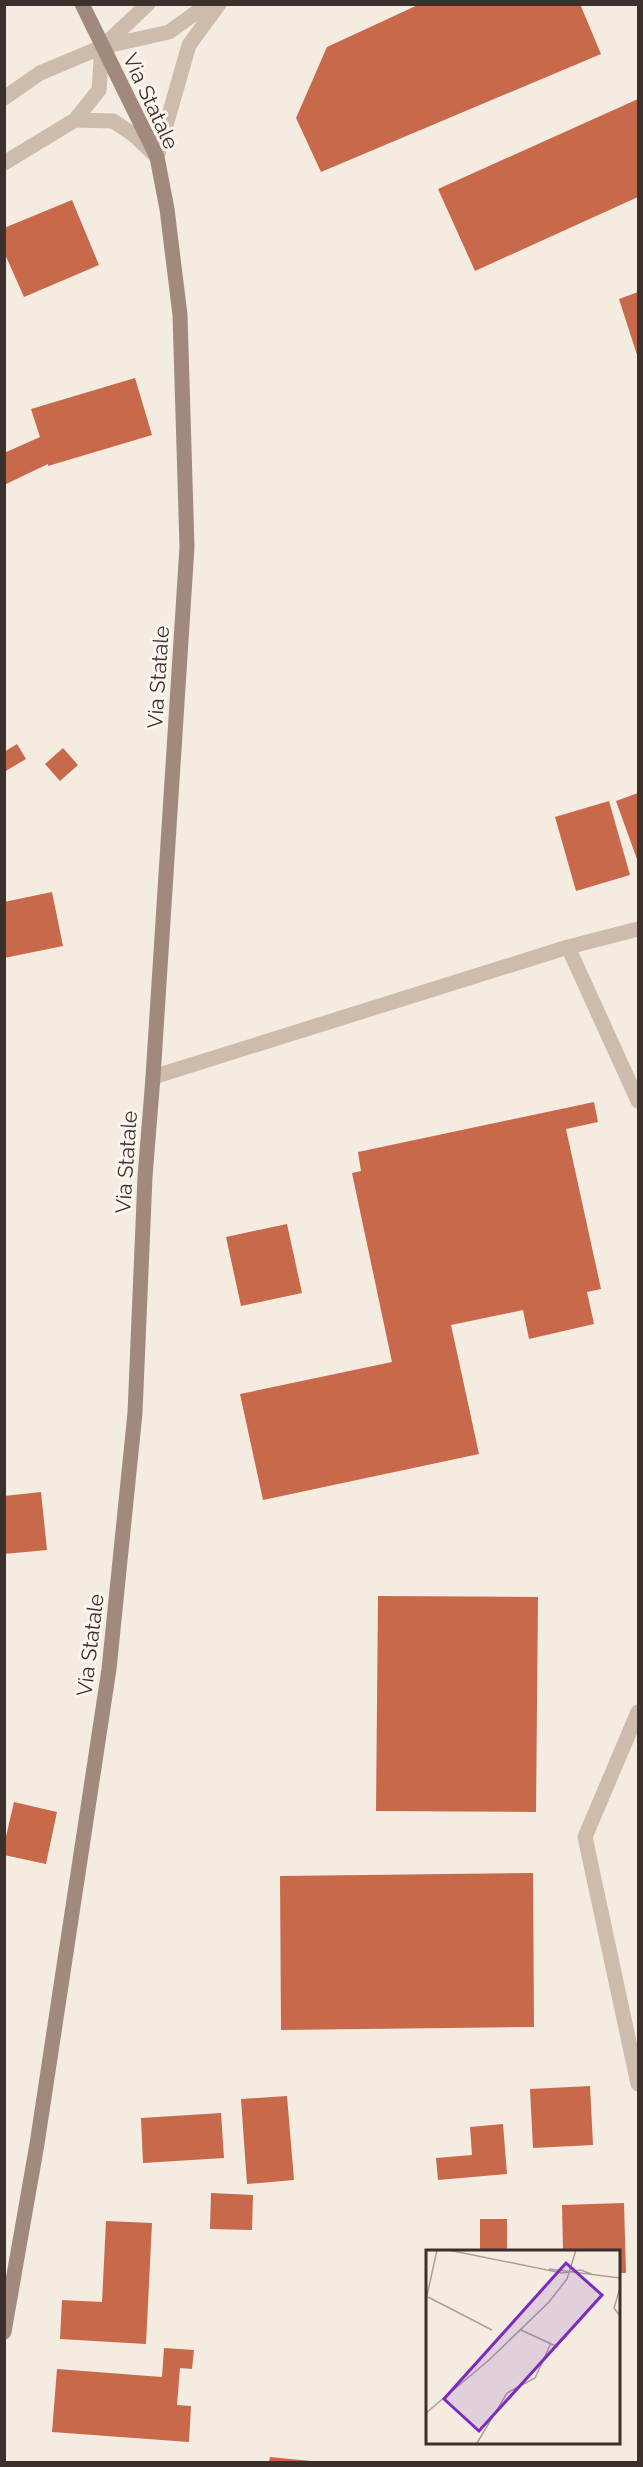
<svg xmlns="http://www.w3.org/2000/svg" width="643" height="2467" viewBox="0 0 643 2467" font-family="Raleway,sans-serif">
<rect width="100%" height="100%" fill="#f4ebe1"/>
<path fill="#c8694b" d="M420 4H580L601 54 321 172 296 118 327 47Z
M638 99V197L475 271 438 189Z
M72 200 99 265 24 297 4 252V228Z
M638 292V358L619 299Z
M135 378 152 435 48 466V464L4 485V453L40 437 31 409Z
M17 744 26 759 4 772V752Z
M63 748 78 765 60 781 45 764Z
M638 793V862L616 801Z
M609 801 630 875 576 891 555 817Z
M52 892 63 946 4 958V902Z
M594 1102 598 1122 566 1129 601 1289 587 1292 594 1324 529 1339 523 1310 451 1325 479 1454 263 1500 240 1394 392 1362 352 1173 361 1171 358 1152Z
M287 1224 302 1293 241 1306 226 1237Z
M41 1492 47 1550 4 1554V1496Z
M378 1596 538 1597 536 1812 376 1811Z
M14 1802 57 1812 46 1864 4 1855V1845Z
M533 1873 534 2027 281 2030 280 1876Z
M590 2086 593 2145 533 2148 530 2089Z
M287 2096 294 2180 247 2184 241 2099Z
M221 2113 224 2158 143 2163 141 2118Z
M503 2124 507 2174 438 2180 436 2158 472 2155 470 2127Z
M211 2193 253 2195 252 2230 210 2229Z
M624 2203 626 2273H618V2251H563L562 2205Z
M480 2219H507V2251H480Z
M106 2221 152 2223 146 2344 60 2339 62 2300 102 2302Z
M164 2348 194 2350 192 2369 180 2368 177 2405 191 2406 189 2442 52 2432 57 2369 162 2377Z
M270 2457 311 2461V2462H269Z"/>
<g fill="none" stroke-linecap="round" stroke-linejoin="round">
<path stroke="#cdbbac" stroke-width="15" d="M568 947 638 1101
M153 1077 568 947 638 929
M638 1712 585 1837 638 2084"/>
<path stroke="#cdbbac" stroke-width="15" d="M102 47 148 4
M4 98 40 73 102 47 169 32 208 4
M75 120 113 121 134 135 157 157 189 45 219 4
M4 163 75 120 99 90 102 47"/>
<path stroke="#a18a7d" stroke-width="15" d="M4 2332 37 2144 109 1669 135 1413 145 1177 153 1077 187 547 180 315 167 209 157 157 82 4"/>
</g>
<g text-anchor="middle" dominant-baseline="central" stroke-width="6" stroke-linejoin="round" paint-order="stroke">
<g font-size="21" fill="#3b302b" stroke="#fbf5ee">
<text transform="translate(151 101) rotate(65)">Via Statale</text>
<text transform="translate(158 677) rotate(-86)">Via Statale</text>
<text transform="translate(126 1162) rotate(-86)">Via Statale</text>
<text transform="translate(90 1645) rotate(-83)">Via Statale</text>
</g>
</g>
<g transform="translate(426 2250)">
<rect width="194" height="194" fill="#f4ebe1"/>
<path fill="none" stroke="#aaa098" stroke-width="1.5" d="M22 0 136 23 155 20 168 25M123 19 194 28M194 38 188 58 194 66M2 47 66 80M0 50 11 0M95 80 132 97M0 163 63 110 123 52 141 29 150 0M51 193 81 143 109 128 125 93"/>
<path fill="#7b2cbf" fill-opacity="0.15" stroke="#7b2cbf" stroke-width="3" d="M140 13 176 45 53 181 18 149Z"/>
<rect width="194" height="194" fill="none" stroke="#3b302b" stroke-width="3"/>
</g>
<rect width="643" height="2467" fill="none" stroke="#3b302b" stroke-width="12"/>
</svg>
